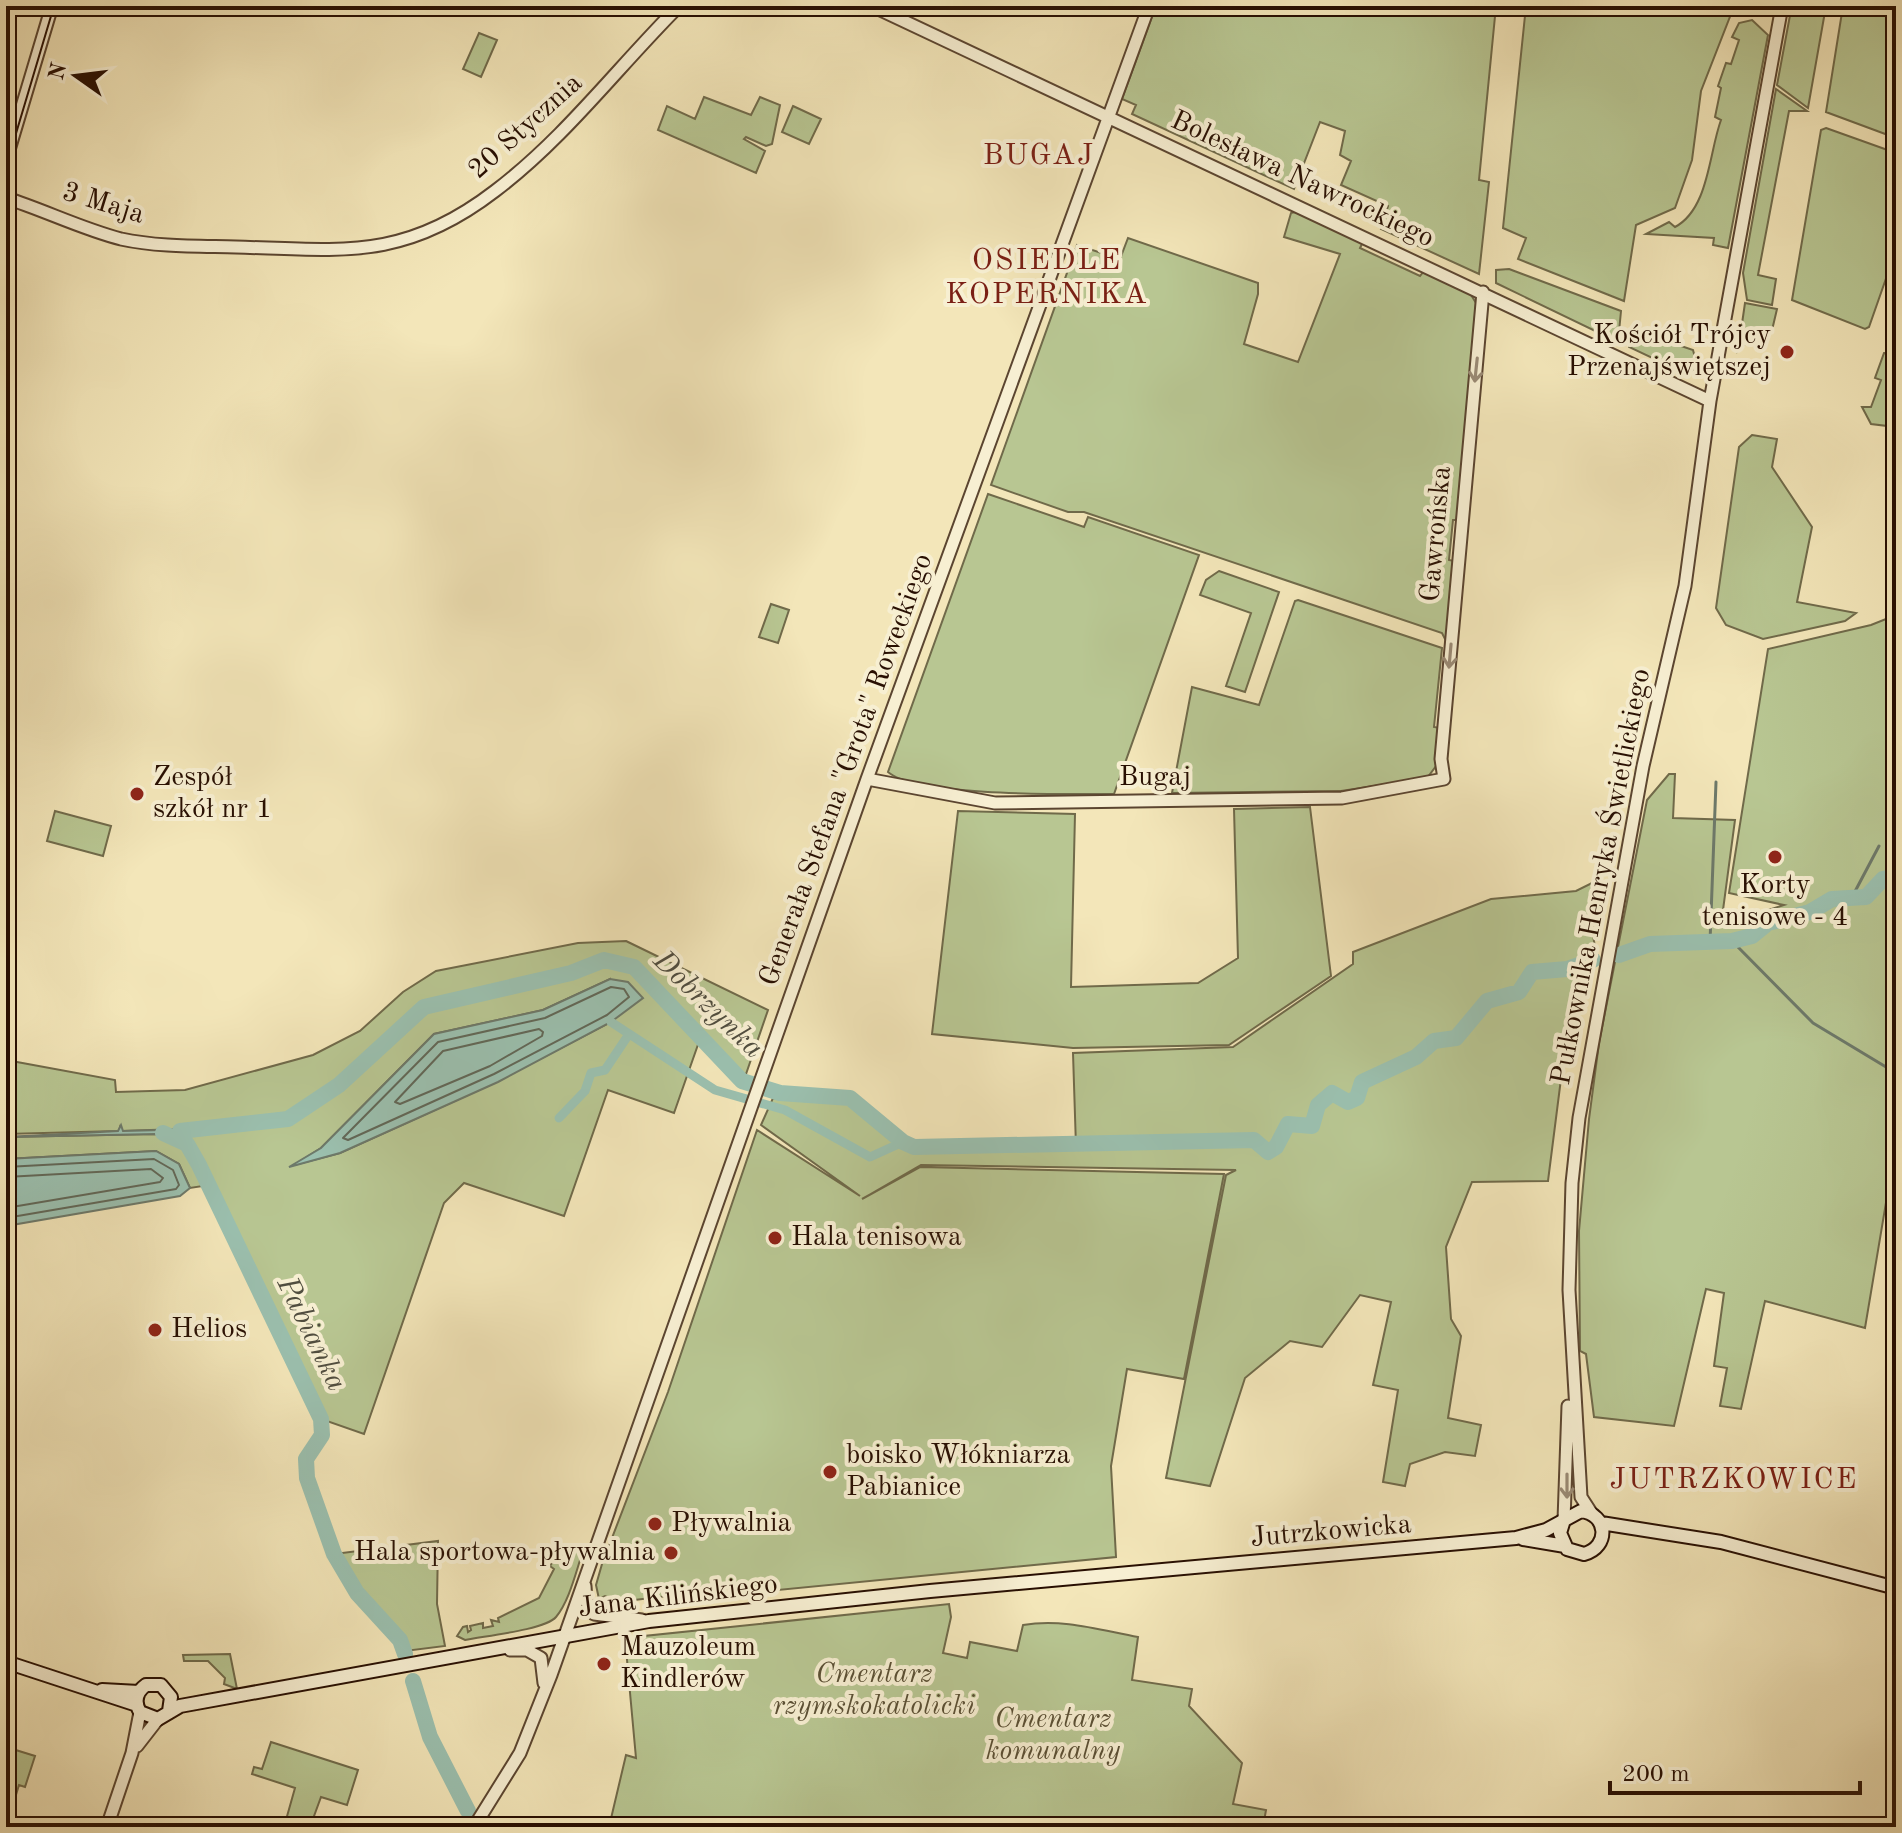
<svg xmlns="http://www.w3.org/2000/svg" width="1902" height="1833" viewBox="0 0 1902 1833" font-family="'Old Standard TT',serif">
<rect width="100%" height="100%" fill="#f3e6b9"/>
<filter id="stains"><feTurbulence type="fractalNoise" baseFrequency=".0025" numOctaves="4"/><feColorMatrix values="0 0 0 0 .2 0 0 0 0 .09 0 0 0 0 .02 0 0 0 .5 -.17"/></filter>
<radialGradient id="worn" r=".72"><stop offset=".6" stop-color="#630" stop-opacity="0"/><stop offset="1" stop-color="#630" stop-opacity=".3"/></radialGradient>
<path fill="#b8c692" stroke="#706a4a" stroke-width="2" fill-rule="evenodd" d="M1156 6H1496L1479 180 1489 182 1479 274 1381 229 1388 206 1341 185 1351 161 1340 155 1345 131 1320 122 1294 189 1132 114 1136 105 1122 99Z
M1526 6H1709L1731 14 1701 91 1692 160 1675 208 1636 225 1624 301 1518 259 1526 238 1503 228Z
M1796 6H1826L1808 108 1777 85 1791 10H1795Z
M1843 6H1884L1896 10V138L1826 112Z
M1752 20 1768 35 1728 248 1713 245 1714 238 1646 234 1669 222 1675 227C1709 209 1709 152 1721 120L1715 117 1721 88 1718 86 1726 63 1731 64 1739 40 1732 37 1739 23Z
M479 33 497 40 481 77 463 69Z
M1776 89 1807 111H1789L1758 275 1776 279 1772 305 1747 300 1743 273Z
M704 97 751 115 760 97 780 105 772 144 766 146 746 137 744 139 765 151 756 173 658 130 667 106 695 119Z
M793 106 821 119 809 144 782 132Z
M1826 128 1896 153V250L1869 327 1865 329 1792 300 1821 130Z
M1295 212 1363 242 1360 248 1420 276 1424 271 1468 290 1476 303 1459 520H1453L1449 560 1454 561 1447 643 1442 633 1084 512H1068L991 485 1077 245 1120 259 1128 238 1258 283V294L1244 344 1298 362 1340 254 1284 237 1291 213Z
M1509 269 1621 311 1618 342 1496 283V270Z
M1745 303 1777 309 1773 326 1761 343 1750 339 1738 351Z
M1631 329 1693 350 1698 369 1684 373 1629 347Z
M1884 353 1896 354V427L1871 424 1862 407H1871L1881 380 1875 378Z
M1752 435 1777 439 1772 467 1812 527 1797 602 1856 613 1845 621 1763 639 1726 625 1716 608 1739 447Z
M988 494 1084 527 1088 517 1199 555 1114 794C1072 794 916 797 888 772Z
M1219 571 1279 592 1245 692 1226 686 1251 613 1200 595 1206 580Z
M1298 600 1442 648 1434 727 1440 728 1436 766 1427 778 1341 791 1172 793 1192 687 1259 705 1295 601Z
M771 604 789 610 778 643 759 637Z
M1896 615V1143L1865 1328 1765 1301 1741 1409 1720 1406 1727 1368 1714 1366 1724 1293 1706 1289 1674 1426 1594 1417 1586 1354 1580 1351 1579 1231 1589 1119 1599 1043 1647 800 1669 774H1675L1673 818 1735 820 1721 925 1784 905 1729 893 1768 649 1871 625Z
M1310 807 1331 976 1229 1045 1073 1048 932 1034 958 811 1075 814 1071 987 1198 983 1238 958 1234 809Z
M55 811 111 826 103 856 47 841Z
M1600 879 1592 929 1595 947 1591 976 1578 987 1563 1063 1548 1181 1472 1182 1446 1247 1451 1319 1461 1336 1448 1418 1481 1425 1475 1456 1445 1452 1410 1464 1405 1486 1383 1482 1398 1390 1373 1385 1391 1302 1360 1295 1322 1347 1290 1341 1245 1378 1210 1486 1166 1478 1226 1175 1236 1170 921 1165 862 1199 920 1167 1224 1174 1184 1379 1127 1369 1111 1466 1116 1557 768 1591 766 1584 618 1602 605 1596 599 1599 596 1585 602 1564 668 1392 757 1130 860 1196 761 1125 773 1098 849 1104 909 1151 1076 1147 1073 1053 1233 1047 1353 964V952L1491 899 1576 891Z
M626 941 768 1010 745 1077 672 1006 701 1036 674 1113 608 1090 564 1216 464 1183 444 1203 364 1434 321 1419 209 1185 190 1188 179 1164 156 1151 6 1159V1137L156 1134 170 1138 166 1132 236 1127 122 1131 120 1127 119 1131 6 1134V1060L115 1080 116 1092 185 1090 313 1055 360 1031 403 992 436 971 578 943ZM610 979 611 1022 494 1083 340 1153 294 1165 321 1148 434 1034 543 1010Z
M438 1541 437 1604 445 1646 405 1651 400 1640 357 1593 334 1554Z
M563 1547H574L582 1554C575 1575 569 1601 556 1617 545 1630 484 1636 465 1640L457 1636 463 1627 467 1626 468 1632 471 1630 470 1626 483 1623V1628L493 1626 491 1620 499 1622 498 1618 539 1598 554 1569 550 1566Z
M949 1604 951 1617 943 1653 967 1658 970 1642 1017 1651 1023 1625C1062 1618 1100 1630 1138 1637L1132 1680 1192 1689 1189 1706 1242 1763 1233 1804 1266 1810 1263 1827H609L626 1755 636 1758 625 1638Z
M230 1654 237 1689 224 1684 225 1678 208 1661H184L183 1655Z
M271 1742 358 1770 347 1805 321 1797 310 1827H284L295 1788 252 1774 254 1767 262 1769Z
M6 1747 35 1756 25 1787 19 1785 9 1818Z"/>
<path fill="#9bc0af" stroke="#6d796a" stroke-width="2" d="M610 979 628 982 643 998 611 1022 498 1082 340 1153 289 1167 321 1148 434 1034 543 1010Z
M121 1125 123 1131 202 1129 169 1132 170 1139 156 1134 6 1137 118 1131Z
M156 1151 179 1164 190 1188 180 1196 6 1226V1159Z"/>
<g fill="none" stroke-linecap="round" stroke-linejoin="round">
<path stroke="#626858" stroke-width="2" d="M611 987 624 989 629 997 607 1015 494 1074 348 1140 343 1138 438 1042 545 1018Z
M539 1029 543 1032 542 1036 490 1066 400 1104 395 1102 443 1051Z
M6 1167 154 1159 173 1170 179 1185 176 1189 6 1218
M6 1177 151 1169 163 1178 160 1182 6 1208"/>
<path stroke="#6d796a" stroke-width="3" d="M1851 899 1879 846
M1732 941 1813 1023 1896 1073
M1710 942 1716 782"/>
<path stroke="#9bc0af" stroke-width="9" d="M611 1022 715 1090 785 1110 870 1157 903 1142
M559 1118 585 1091 591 1073 605 1070 629 1034"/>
<path stroke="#9bc0af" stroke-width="16" d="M1619 955 1650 944 1732 941 1752 936 1768 923 1810 912 1832 899 1866 897 1883 879 1896 877
M180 1131 288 1119 339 1085 424 1007 571 973 604 960 634 967 742 1081 780 1093 850 1098 903 1142 914 1147 1254 1140 1268 1152 1276 1147 1288 1124 1312 1126 1318 1105 1332 1093 1348 1102 1357 1098 1362 1082 1416 1057 1434 1041 1456 1038 1487 1001 1519 992 1532 972 1567 969 1593 960
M163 1133 187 1144 199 1165 321 1419 322 1435 306 1459 307 1478 334 1554 357 1593 400 1640 405 1654
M413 1681 430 1737 468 1811"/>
<g stroke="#5b4530" stroke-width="15">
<path id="tertiary" d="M872 6 1710 401
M6 160 52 6
M6 198C44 210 82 229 121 239 158 247 198 246 236 247 342 250 404 261 495 191 565 138 617 68 679 6
M867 779 995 803 1342 798 1444 779 1441 759 1483 292
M1592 1514 1581 1497 1569 1290 1572 1183 1579 1118 1643 766 1685 586 1710 401 1782 6
M1564 1520 1568 1406
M585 1586 586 1601 594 1614 642 1620
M510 1650H527L541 1658 544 1683
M137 1746 158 1719
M107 1827 132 1753 140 1712
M474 1827 520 1753 551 1675 867 779 1149 6"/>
</g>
<g stroke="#280f02" stroke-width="16">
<path id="secondary" d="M1601 1523 1721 1542 1896 1588
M1523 1539 1565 1546
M6 1662 137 1705
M102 1690 139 1692
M169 1711 171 1697 161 1685H146C136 1692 134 1702 140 1712L158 1719 180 1706 649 1621 930 1591 1516 1538 1546 1530 1581 1511C1608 1514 1610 1547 1584 1554L1567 1549 1560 1533 1564 1520"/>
</g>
<use href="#tertiary" stroke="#f7efd2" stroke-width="11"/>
<use href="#secondary" stroke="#f7efd2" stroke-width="12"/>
<path stroke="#280f02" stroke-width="2" d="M6 167 54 6"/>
</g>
<defs><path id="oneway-shaft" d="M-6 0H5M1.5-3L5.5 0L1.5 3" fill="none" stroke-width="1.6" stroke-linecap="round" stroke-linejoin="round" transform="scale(2)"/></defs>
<g stroke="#9a8a74">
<use href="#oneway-shaft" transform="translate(1476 370) rotate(96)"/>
<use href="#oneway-shaft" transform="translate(1450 656) rotate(95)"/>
<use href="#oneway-shaft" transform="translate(1567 1486) rotate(90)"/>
</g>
<g fill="#8f2418" stroke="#f7efd2" stroke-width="3">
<circle cx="1787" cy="352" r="8"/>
<circle cx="137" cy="794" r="8"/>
<circle cx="1775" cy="857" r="8"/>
<circle cx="775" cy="1238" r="8"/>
<circle cx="155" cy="1330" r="8"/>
<circle cx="830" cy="1472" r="8"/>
<circle cx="655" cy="1524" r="8"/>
<circle cx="671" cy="1553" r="8"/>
<circle cx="604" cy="1664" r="8"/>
</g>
<g text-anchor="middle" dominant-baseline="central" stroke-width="8" stroke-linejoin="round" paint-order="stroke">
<g font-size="28" fill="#280f02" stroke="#f7efd2">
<text transform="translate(526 127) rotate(-42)">20 Stycznia</text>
<text transform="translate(1302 180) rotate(25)">Bolesława Nawrockiego</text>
<text transform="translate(103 204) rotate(17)">3 Maja</text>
<text transform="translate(1437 534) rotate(-85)">Gawrońska</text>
<text transform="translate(847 770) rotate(-70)">Generała Stefana "Grota" Roweckiego</text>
<text x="1155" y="778">Bugaj</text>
<text transform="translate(1602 877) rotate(-79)">Pułkownika Henryka Świetlickiego</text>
<text transform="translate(1331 1532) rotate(-5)">Jutrzkowicka</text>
<text transform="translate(678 1597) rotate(-7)">Jana Kilińskiego</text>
</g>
<g font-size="28" fill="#280f02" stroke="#f7efd2" text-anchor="start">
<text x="1771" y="336" text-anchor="end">Kościół Trójcy<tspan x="1771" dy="32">Przenajświętszej</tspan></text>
<text x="153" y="778">Zespół<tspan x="153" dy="32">szkół nr 1</tspan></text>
<text x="1775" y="886" text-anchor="middle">Korty<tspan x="1775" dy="32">tenisowe - 4</tspan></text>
<text x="791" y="1238">Hala tenisowa</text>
<text x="171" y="1330">Helios</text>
<text x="846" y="1456">boisko Włókniarza<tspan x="846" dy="32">Pabianice</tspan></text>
<text x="671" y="1524">Pływalnia</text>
<text x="655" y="1553" text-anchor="end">Hala sportowa-pływalnia</text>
<text x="620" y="1648">Mauzoleum<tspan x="620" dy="32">Kindlerów</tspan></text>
</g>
<g font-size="28" font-style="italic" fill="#5a4f34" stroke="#f7efd2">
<text x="874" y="1675">Cmentarz<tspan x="874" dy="32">rzymskokatolicki</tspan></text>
<text x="1053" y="1720">Cmentarz<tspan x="1053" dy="32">komunalny</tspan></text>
</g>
<g font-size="30" letter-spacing="2" fill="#7a1f14" stroke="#f7efd2">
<text x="1039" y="156">BUGAJ</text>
<text x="1047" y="261">OSIEDLE<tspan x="1047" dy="34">KOPERNIKA</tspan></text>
<text x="1734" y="1480">JUTRZKOWICE</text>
</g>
<g font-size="30" font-style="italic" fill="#504d3f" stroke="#f7efd2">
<text transform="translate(708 1005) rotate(44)">Dobrzynka</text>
<text transform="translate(311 1334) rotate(64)">Pabianka</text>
</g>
</g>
<rect width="1902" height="1833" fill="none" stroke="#f3e6b9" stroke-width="32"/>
<rect x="8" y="8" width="1886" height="1817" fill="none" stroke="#280f02" stroke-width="4"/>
<rect x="16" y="16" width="1870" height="1801" fill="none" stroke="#280f02" stroke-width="2"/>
<g transform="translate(76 76) rotate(284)" stroke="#f7efd2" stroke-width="6" paint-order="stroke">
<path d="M0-6L14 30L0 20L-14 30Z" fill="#280f02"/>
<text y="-12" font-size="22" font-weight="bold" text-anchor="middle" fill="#280f02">N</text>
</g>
<path d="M1610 1781v12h250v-12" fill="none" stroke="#280f02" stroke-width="4"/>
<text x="1622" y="1781" font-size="24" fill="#280f02" stroke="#f7efd2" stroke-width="6" paint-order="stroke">200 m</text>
<rect width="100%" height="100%" filter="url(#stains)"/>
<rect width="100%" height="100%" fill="url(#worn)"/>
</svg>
